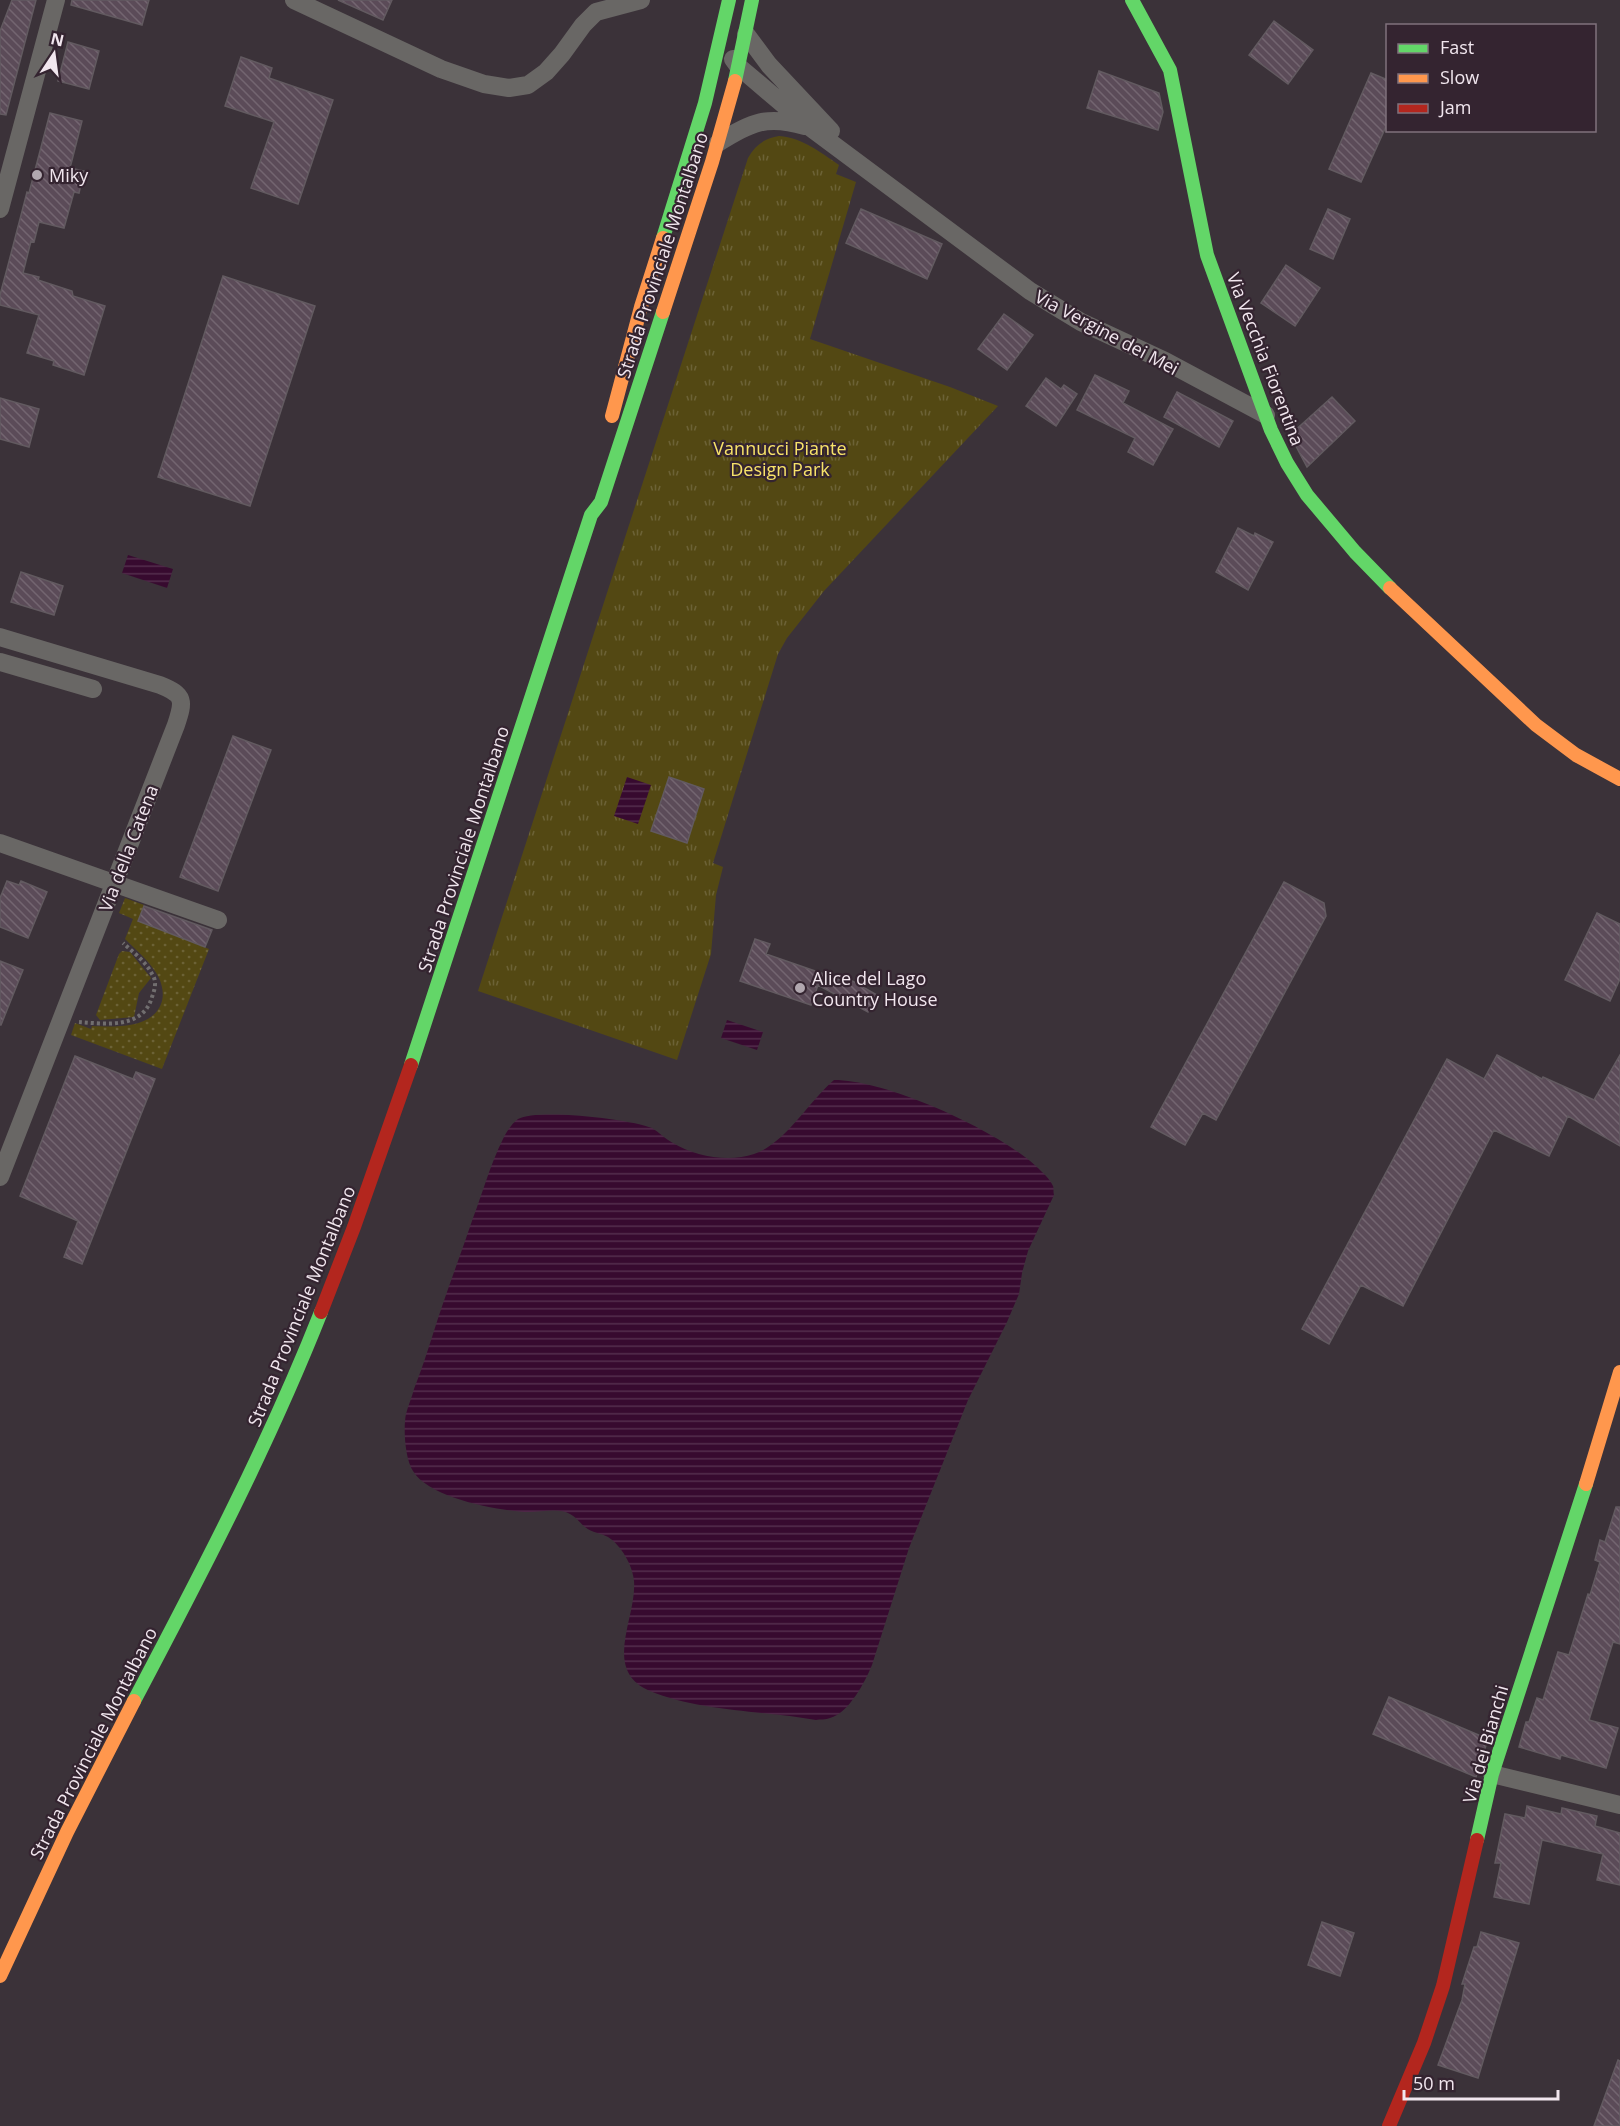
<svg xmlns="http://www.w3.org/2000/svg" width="1620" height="2126" viewBox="0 0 1620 2126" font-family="'Open Sans',sans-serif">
<defs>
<pattern id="grass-dots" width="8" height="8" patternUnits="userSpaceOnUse" patternTransform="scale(1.5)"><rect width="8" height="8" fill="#534813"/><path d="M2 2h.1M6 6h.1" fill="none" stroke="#6c6236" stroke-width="1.8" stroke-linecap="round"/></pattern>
<pattern id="park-tufts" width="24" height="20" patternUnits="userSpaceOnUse" patternTransform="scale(1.5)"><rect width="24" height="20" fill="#534813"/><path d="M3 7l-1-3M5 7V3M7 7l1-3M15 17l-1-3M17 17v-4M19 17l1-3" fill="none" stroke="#6c6236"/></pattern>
<pattern id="water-rules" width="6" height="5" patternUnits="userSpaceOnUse" patternTransform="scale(1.5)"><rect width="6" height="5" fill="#370a2f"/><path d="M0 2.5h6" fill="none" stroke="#542e4d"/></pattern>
<pattern id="building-back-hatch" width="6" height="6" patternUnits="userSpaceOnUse" patternTransform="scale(1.5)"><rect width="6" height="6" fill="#5b4b58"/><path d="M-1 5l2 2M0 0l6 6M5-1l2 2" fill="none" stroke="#736570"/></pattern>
</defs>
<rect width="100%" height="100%" fill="#3b3239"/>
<path fill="url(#grass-dots)" d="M125 898 144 905 139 921 209 949 162 1069 71 1035 75 1023 91 1029 92 1026C116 1027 154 1029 162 1001 164 993 162 985 159 978 152 963 136 950 125 939L133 919 119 913Z
M122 951 130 952 151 978 139 993 134 1017 100 1020 96 1015 119 954Z"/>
<path fill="url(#park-tufts)" d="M779 136C803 138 820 152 839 165L836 174 856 182 810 339 950 387 998 406 824 591 787 638 778 654 713 863 723 867 716 895 711 954 677 1060 478 991 748 158C755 145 765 138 779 136Z"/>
<path fill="url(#water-rules)" d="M128 555 173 569 167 588 122 573Z
M627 777 651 785 638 824 614 816Z
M727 1020 763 1032 757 1050 721 1038Z
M834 1080C888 1080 999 1131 1038 1168 1043 1173 1050 1179 1053 1186 1054 1188 1053 1192 1054 1195L1028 1251 1022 1273 1019 1294 1007 1322 968 1400 909 1548 872 1665C865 1682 849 1713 830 1718 826 1720 820 1719 816 1720 764 1711 698 1711 650 1691 601 1670 637 1618 634 1581 633 1566 621 1545 608 1537 601 1533 592 1533 585 1527 580 1523 576 1517 570 1514 558 1507 539 1513 525 1512 496 1510 429 1498 413 1471 405 1459 403 1428 406 1414 408 1406 412 1397 414 1389 421 1371 427 1353 433 1334 445 1295 460 1257 473 1218 483 1192 490 1165 503 1139 506 1133 512 1123 518 1119 537 1108 631 1119 652 1128 659 1132 665 1139 673 1143 695 1156 728 1163 754 1154 785 1144 809 1101 834 1080Z"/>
<path fill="url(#building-back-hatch)" stroke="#625a60" stroke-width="1.5" d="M12 0H36L6 115 0 114V31Z
M72 0H149L142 25 71 5Z
M338 0H392L383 20Z
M1274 21 1313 50 1288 84 1249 55Z
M68 42 99 51 89 89 58 81Z
M241 57 272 68 269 78 333 100 298 204 251 188 274 122 225 106Z
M1099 71 1159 93 1163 112 1158 130 1087 108Z
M1371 73 1388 80V122L1361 182 1329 169Z
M50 113 82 121 70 168 84 171 79 193 74 192 64 228 39 222 34 242 31 241 23 273 39 277 38 280 72 291 73 296 105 306 84 375 53 365 54 361 27 353 39 315 0 305V295L7 269 27 192 29 193Z
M861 209 942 244 927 279 846 243Z
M1328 209 1350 219 1333 259 1310 249Z
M1286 265 1320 288 1295 326 1261 303Z
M223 276 315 306 250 506 158 477Z
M1004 314 1033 335 1007 370 978 349Z
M1095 375 1129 391 1123 403 1173 429 1153 465 1128 452 1135 438 1077 410Z
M1046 378 1061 389 1064 385 1077 394 1056 426 1026 406Z
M1177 392 1233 421 1219 447 1164 417Z
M1332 397 1355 421 1307 467 1290 435Z
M0 398 39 409 29 447 0 439Z
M1238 528 1254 536 1255 533 1273 542 1248 590 1216 572Z
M21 572 63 586 54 615 11 602Z
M233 736 271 750 218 891 180 877Z
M669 777 704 789 687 843 651 831Z
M7 881 19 885 21 881 47 892 28 938 0 927V898Z
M1284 882 1324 903 1326 916 1216 1120 1203 1113 1185 1145 1151 1127Z
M144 906 212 930 205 947 138 921Z
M1597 913 1620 924V979L1610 1001 1565 980Z
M755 939 770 944 766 954 847 982 849 979 877 995 868 1012 818 985 811 1005 740 981Z
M0 961 23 970 1 1025H0Z
M1497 1055 1542 1079 1543 1077 1594 1100 1620 1055V1146L1568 1116 1549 1156 1494 1130 1403 1306 1361 1285 1329 1344 1302 1329 1447 1059 1484 1079Z
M75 1056 133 1079 136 1072 155 1079 82 1264 64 1257 78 1221 20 1196Z
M1616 1507H1620V1644L1613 1642 1589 1720 1618 1728 1606 1768 1561 1755 1560 1759 1519 1747 1526 1722H1529L1537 1698 1543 1700 1558 1652 1569 1655 1588 1594 1590 1595 1600 1562 1595 1560 1600 1540 1605 1542Z
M1389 1697 1488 1739 1476 1777 1373 1734Z
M1527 1806 1561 1814 1562 1808 1597 1816 1595 1826 1620 1833V1885L1597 1880 1603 1854 1542 1840 1529 1904 1494 1897 1501 1863H1495L1505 1814 1525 1818Z
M1322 1922 1354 1933 1340 1976 1308 1965Z
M1481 1932 1519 1943 1478 2078 1438 2065 1462 2000 1465 1984H1462L1474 1947H1477Z
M1618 2060 1620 2061V2126H1594Z"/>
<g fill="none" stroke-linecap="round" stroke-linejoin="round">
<path stroke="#716e6f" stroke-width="4" stroke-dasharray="3 3" stroke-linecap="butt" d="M79 1022C106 1024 143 1029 152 997 155 989 157 981 152 974 146 962 133 952 123 943"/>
<path stroke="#696765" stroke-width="18" d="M294 0 441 69 484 84 509 88 528 85 546 72 562 54 583 25 596 12 641 0
M746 34 769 65 831 131
M733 59 738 66 811 128 1030 291 1081 322 1165 361 1266 415
M718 143C751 122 767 115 805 126
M0 209 56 0
M0 637 160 685C185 695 184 701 176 725L0 1177
M0 662 93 689
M0 843 218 920
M1492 1774 1620 1805"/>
<path stroke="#63d668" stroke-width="14" d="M1132 0 1170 70 1207 255 1271 430 1287 463 1307 495 1355 552 1390 588
M735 81 752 0
M663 238 705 103 729 0
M411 1065 591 515 601 502 663 312
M134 1701C201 1574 268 1446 321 1312
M1477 1840 1492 1774 1586 1484"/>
<path stroke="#ff974d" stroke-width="14" d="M663 312 712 162 735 81
M612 416 641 307 663 238
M1390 588 1536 725 1576 755 1620 779
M1586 1484 1620 1372
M0 1976 67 1832 134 1701"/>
<path stroke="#b3261e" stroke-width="14" d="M321 1312 354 1227 411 1065
M1389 2126 1424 2043 1443 1986 1477 1840"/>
</g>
<g fill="#b1a7af" stroke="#342430" stroke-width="2">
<circle cx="37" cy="175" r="6"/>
<circle cx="800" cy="988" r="6"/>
</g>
<g text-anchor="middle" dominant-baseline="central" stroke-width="4.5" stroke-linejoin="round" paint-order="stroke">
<g font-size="18" fill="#f1e6ee" stroke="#342430" text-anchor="start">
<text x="49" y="175">Miky</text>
<text x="812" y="978">Alice del Lago<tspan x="812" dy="21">Country House</tspan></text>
</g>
<g font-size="18" fill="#f1e6ee" stroke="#342430">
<text transform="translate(662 255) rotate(-72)">Strada Provinciale Montalbano</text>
<text transform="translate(1107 332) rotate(28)">Via Vergine dei Mei</text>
<text transform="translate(1266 359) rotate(69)">Via Vecchia Fiorentina</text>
<text transform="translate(128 848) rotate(-69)">Via della Catena</text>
<text transform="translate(463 849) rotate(-72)">Strada Provinciale Montalbano</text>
<text transform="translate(301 1306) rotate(-68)">Strada Provinciale Montalbano</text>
<text transform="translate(93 1743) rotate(-63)">Strada Provinciale Montalbano</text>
<text transform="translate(1485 1744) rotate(-74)">Via dei Bianchi</text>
</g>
<g font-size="18" fill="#f8e369" stroke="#342430">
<text x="780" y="448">Vannucci Piante<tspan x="780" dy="21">Design Park</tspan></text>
</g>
</g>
<rect x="1386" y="24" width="210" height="108" fill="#342430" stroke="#80727c" stroke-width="1.5"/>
<rect x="1398" y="44" width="30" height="9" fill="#63d668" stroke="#80727c" stroke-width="1.5"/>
<text x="1440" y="54" font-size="18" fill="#f1e6ee">Fast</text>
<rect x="1398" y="74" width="30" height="9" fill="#ff974d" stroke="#80727c" stroke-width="1.5"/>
<text x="1440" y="84" font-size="18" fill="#f1e6ee">Slow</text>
<rect x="1398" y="104" width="30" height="9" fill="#b3261e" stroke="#80727c" stroke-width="1.5"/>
<text x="1440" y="114" font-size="18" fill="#f1e6ee">Jam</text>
<g transform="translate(54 54) rotate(13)" stroke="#342430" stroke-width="4.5" paint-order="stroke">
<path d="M0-4.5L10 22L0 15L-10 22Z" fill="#f1e6ee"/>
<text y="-9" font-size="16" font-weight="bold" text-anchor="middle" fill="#f1e6ee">N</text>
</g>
<path d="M1404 2090v9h154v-9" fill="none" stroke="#f1e6ee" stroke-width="3"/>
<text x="1413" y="2090" font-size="18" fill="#f1e6ee" stroke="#342430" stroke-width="4.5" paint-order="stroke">50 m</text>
</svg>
